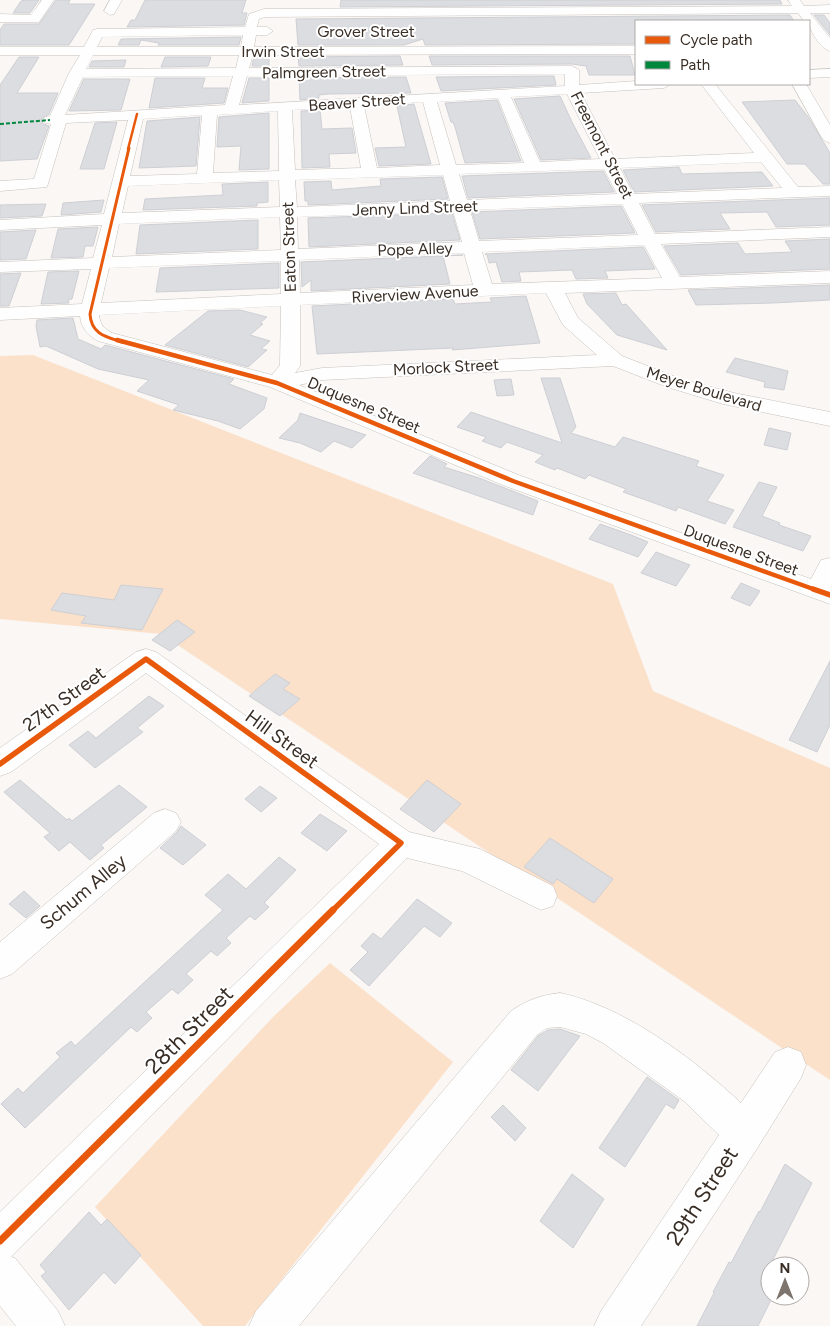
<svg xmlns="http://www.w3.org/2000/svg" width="830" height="1326" viewBox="0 0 830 1326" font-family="Figtree,sans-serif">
<rect width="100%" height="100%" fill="#faf7f5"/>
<path fill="#fce1ca" d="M33 355 613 584 653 691 830 768V1080L161 634 0 619V356Z
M330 963 453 1062 245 1326H203L95 1207 274 1016Z"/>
<path fill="#dbdde1" stroke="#cecfd4" d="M26 0H39L30 13H13L21 1Z
M56 0H70L68 4H95L69 45H0V30L4 24H39Z
M145 0H246L242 13H247L244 25 127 27 131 20H135Z
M341 0H780L782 4 340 7Z
M790 15 794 21H636V44L425 45 423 39 404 45H298L296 19Z
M814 15H824L830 23V35Z
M241 37 239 45H158L159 43 141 40 139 45H118L121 39Z
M400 56 403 65 299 66 298 57Z
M429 56H630L635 75H589L586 66 572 64 432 65Z
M19 57H39L17 93H58L49 114 41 119 43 124 49 126 37 159 0 161V85Z
M165 57H211L208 66 161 67Z
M254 57H269V66H252Z
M126 60 124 67H89L92 61Z
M554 76 556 85 441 91 436 77Z
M406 77 411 93 328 94 319 95V98L300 100 299 78Z
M155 78H205L202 88H228L224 103 149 108Z
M249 78H269V101L242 103Z
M84 79H130L121 110 69 111Z
M560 96 572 122 591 158 541 160 514 99Z
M497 100 521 161 465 163 455 127 453 122H451L445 103Z
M795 100 809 118 830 153V184H823L805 164H787L742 102Z
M414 104 431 164 379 166 375 148 406 147 397 106Z
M320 110 322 129 352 128 356 153 329 154 330 167 302 168 301 111Z
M269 113V169L239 170 241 146 217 147 219 117Z
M200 117 196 166 139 168 147 121Z
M117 122 104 169H80L95 123Z
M679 167 682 174 762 172 773 186 634 192 623 170Z
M603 171 614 192 468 198 462 176Z
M442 177 448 199 308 205V201H305L304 182 331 181 332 190 381 186 380 179Z
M268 182V202L257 203V206L143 210 145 199 223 195 222 184Z
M830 198V225L776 227 767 212 720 213 730 229 656 232 642 205Z
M104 200 101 212 61 215 63 203Z
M46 204 42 216 0 218V205Z
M621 206 635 233 480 239 472 212Z
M452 213 460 240 309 247 308 218Z
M258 220V249L136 254 140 225Z
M98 227 93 246H85L83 257 51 258 58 229Z
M36 230 26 259 0 260V232Z
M830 239V269L681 275 664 246 738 243 745 254 792 252 785 241Z
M643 247 655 269 605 271 608 278 576 279 572 270 519 272 521 281 502 282 496 262 489 263 487 254H485Z
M463 255 443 256 450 284 311 291V280L302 287 301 262Z
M279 263V288L156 292 160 268Z
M79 271 72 299 68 300 69 303 41 304 48 272Z
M21 273 9 306H0V274Z
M830 285V300L773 303 696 305 688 290Z
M616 293 622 305 626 304 667 350 617 335 587 304 583 294Z
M526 296 540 343 452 350 454 348 317 354 312 306 453 299 455 304 492 302 490 298Z
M240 310 267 317 260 323 263 324 250 335 270 341 261 349 267 350 248 367 165 345 208 311Z
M73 318 78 339 101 349 105 345 234 379 229 384 267 398 264 409 240 429 218 421 173 410 179 405 137 391 149 380 98 369 46 346 40 347 36 326 37 320Z
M735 358 788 371 784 390 764 387 765 382 726 372Z
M541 378H560L576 427 571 433 615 447 623 437 699 461 696 466 724 475 707 501 734 510 725 524 678 507 676 511 657 504 623 492 626 489 589 475 585 479 557 468 555 470 535 462 543 455 507 442 501 448 482 441 486 437 457 427 471 412 562 443Z
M511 379 514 395 497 396 494 380Z
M300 413 366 435 352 448 334 441 321 452 300 443 279 438 298 420Z
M769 428 791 433 787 450 764 445Z
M430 456 447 464 444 467 479 478 538 501 533 515 413 473Z
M759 482 777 487 762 516 780 523 779 525 811 536 803 551 733 527Z
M600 524 631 535 648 542 638 557 589 539Z
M656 552 690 565 676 586 641 573Z
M741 583 760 591 750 606 731 598Z
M121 585 163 589 142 630 81 623 86 616 51 610 62 593 114 600Z
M177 620 195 632 170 651 152 640Z
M830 661V725L817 752 789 740Z
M275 674 290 683 283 689 300 699 280 716 249 696Z
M149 696 164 706 137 728 143 732 95 768 69 745 88 731 96 738Z
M20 780 67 820 69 818 72 821 119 785 147 807 101 845 104 848 90 860 70 842 59 851 44 837 50 833 4 792Z
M427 780 461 804 434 832 400 809Z
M260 786 277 798 261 812 245 799Z
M320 814 347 831 327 851 301 833Z
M181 826 206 845 183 865 160 848 177 832Z
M550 838 613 879 594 903 557 879 553 884 524 867Z
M279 857 296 870 264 903 269 907 255 920 250 916 226 938 231 943 217 956 211 951 186 974 193 980 178 994 172 989 146 1012 152 1018 137 1032 131 1027 25 1128 1 1104 18 1088 23 1093 60 1057 56 1053 71 1041 75 1046 223 910 205 895 228 874 246 889Z
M24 891 40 906 26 918 9 904Z
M417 899 452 923 440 937 424 926 369 986 350 970 368 952 361 946 373 933 381 939Z
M560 1029 580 1036 538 1091 511 1070 538 1036 548 1030Z
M647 1077 679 1100 674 1109 666 1104 625 1167 599 1148Z
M503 1105 526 1128 515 1141 491 1117Z
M785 1164 812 1183 760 1285 770 1292V1296H773L758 1326H697L714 1293 713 1292 729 1262 731 1263 759 1211 760 1212Z
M572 1174 604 1199 573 1248 540 1221Z
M89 1212 101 1225 107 1219 141 1255 115 1284 104 1272 69 1310 41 1276 46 1272 40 1265Z"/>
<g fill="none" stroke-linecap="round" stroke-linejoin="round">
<g stroke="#c7c1bb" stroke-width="1">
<path id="minor" d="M42 0H54L39 22H0V14L31 15Z
M110 0H122L114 14 110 15 104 11Z
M788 0H800L804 6 830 5V13H810L830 38V51C821 49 809 31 809 21H804L798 13 265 17 259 19 257 27H267L273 31 267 35H256L254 47 636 46V54L253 55 249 68 572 66 579 70V85L636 81V84H671L664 88 581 93 615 159 754 153 701 84H715L798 187 830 186V196L639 203 655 234 830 227V237L661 244 680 277 830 271V283L565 293 578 318 622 356 681 379 734 393 830 412V426L723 404 667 387 613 366 322 380 299 385 521 476 811 579 821 560 830 558V604L505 486 270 387 98 341C88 335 81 328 80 316L0 320V308L82 304 91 269 0 272V262L93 258 102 225 0 230V220L104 214 128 120 66 123 47 187 0 191V181L34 179 51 124 45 123 43 120 45 117 50 116 69 73 80 55H0V47H84L93 30 97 29 245 27 249 14 264 9 792 6ZM243 35 241 47H97L102 37ZM93 55H239L236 68 86 69ZM565 74V86L239 105 247 76ZM233 76 225 105 65 115 83 77ZM567 94 600 159 540 162 511 97ZM498 98 524 163 456 165 437 102ZM423 102 440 165 377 168 364 106ZM350 107 361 168 295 170 292 110ZM278 111 279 171 213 173 217 115ZM202 115 197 174 130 176 143 119ZM761 162 782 188 633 194 620 168ZM604 169 617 194 467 200 459 174ZM443 175 450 201 297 207 295 180ZM279 180 280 207 122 213 128 186ZM622 204 638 235 479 241 470 210ZM453 211 462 242 298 249 297 217ZM280 217 281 250 112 257 119 224ZM644 245 662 278 492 284 482 252ZM464 253 473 285 300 293 299 260ZM281 261V294L101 303 109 268ZM546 293 563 325 597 355 322 368 295 373 300 366V305ZM281 306 280 365 272 375 112 333C104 328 100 325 99 315Z
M830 69V77L809 78V70Z
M792 84H806L830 125V143L825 141 822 138Z
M146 649 156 652 409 832 480 849 553 886 557 896 553 906 541 910 462 871 407 858 11 1257 15 1258 58 1311 65 1326H16L0 1306V1212L379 844 146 673 11 772 0 776V748L136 652Z
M165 809 176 813 181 822 176 831 12 974 0 979V942L154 813Z
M560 993C624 1006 694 1059 741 1103L775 1052 788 1047 801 1052 806 1065 801 1078 758 1147 641 1326H594L601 1311 719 1135 684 1101 603 1043 586 1034 560 1027 547 1028 537 1035 299 1326H249L256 1311 511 1011C527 1000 541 995 560 993Z"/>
</g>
<use href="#minor" fill="#fefefe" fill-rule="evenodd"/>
<path stroke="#00873e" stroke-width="2" stroke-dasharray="4 2" stroke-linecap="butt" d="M0 124 50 120"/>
<g stroke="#fff" stroke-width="4">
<path id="cycleway-far4" d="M128 149 137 114"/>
</g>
<g stroke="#fff" stroke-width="5">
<path id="cycleway-far3" d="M122 342C106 337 91 334 90 314L129 148"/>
</g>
<g stroke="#fff" stroke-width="7">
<path id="cycleway-far2" d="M117 340 277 383 513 481 816 590"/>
</g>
<g stroke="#fff" stroke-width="9">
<path id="cycleway-far1" d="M813 589 830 595
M0 764 146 659 401 843 332 911"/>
</g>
<g stroke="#fff" stroke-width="10">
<path id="cycleway" d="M0 1241 333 910"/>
</g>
<use href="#cycleway-far4" stroke="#e8590c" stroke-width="2.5"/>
<use href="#cycleway-far3" stroke="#e8590c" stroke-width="3"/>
<use href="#cycleway-far2" stroke="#e8590c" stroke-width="4.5"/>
<use href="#cycleway-far1" stroke="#e8590c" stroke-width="5.5"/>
<use href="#cycleway" stroke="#e8590c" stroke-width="7"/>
</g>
<g text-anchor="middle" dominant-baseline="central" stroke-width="4" stroke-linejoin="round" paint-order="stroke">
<g font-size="16" fill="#392e25" stroke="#fff">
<text x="366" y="31">Grover Street</text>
<text x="283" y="51">Irwin Street</text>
<text transform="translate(324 72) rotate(-1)">Palmgreen Street</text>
<text transform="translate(357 102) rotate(-4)">Beaver Street</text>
<text transform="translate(602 145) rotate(63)">Freemont Street</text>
<text transform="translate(415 208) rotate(-2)">Jenny Lind Street</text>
<text transform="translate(289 247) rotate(-92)">Eaton Street</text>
<text transform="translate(415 249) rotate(-2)">Pope Alley</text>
<text transform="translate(415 294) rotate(-3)">Riverview Avenue</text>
<text transform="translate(446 367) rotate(-3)">Morlock Street</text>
<text transform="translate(704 389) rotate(17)">Meyer Boulevard</text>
<text transform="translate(364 405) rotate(23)">Duquesne Street</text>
<text transform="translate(741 550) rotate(20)">Duquesne Street</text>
</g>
<g font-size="19" fill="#392e25" stroke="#fff">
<text transform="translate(64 699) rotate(-36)">27th Street</text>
<text transform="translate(282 739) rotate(36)">Hill Street</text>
<text transform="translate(83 892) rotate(-40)">Schum Alley</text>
</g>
<g font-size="22" fill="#392e25" stroke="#fff">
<text transform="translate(189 1030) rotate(-45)">28th Street</text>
<text transform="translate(702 1196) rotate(-57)">29th Street</text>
</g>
</g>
<rect x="635" y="20" width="175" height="65" fill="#ffffff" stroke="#b0aba8"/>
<rect x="645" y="36" width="25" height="8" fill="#e8590c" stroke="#b0aba8"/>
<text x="680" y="45" font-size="15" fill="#392e25">Cycle path</text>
<rect x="645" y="61" width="25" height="8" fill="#00873e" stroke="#b0aba8"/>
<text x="680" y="70" font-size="15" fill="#392e25">Path</text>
<g transform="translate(785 1281)"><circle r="24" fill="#ffffff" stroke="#b0aba8"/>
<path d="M0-4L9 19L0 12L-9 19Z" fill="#7d746e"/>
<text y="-8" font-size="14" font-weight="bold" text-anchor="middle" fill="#392e25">N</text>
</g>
</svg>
